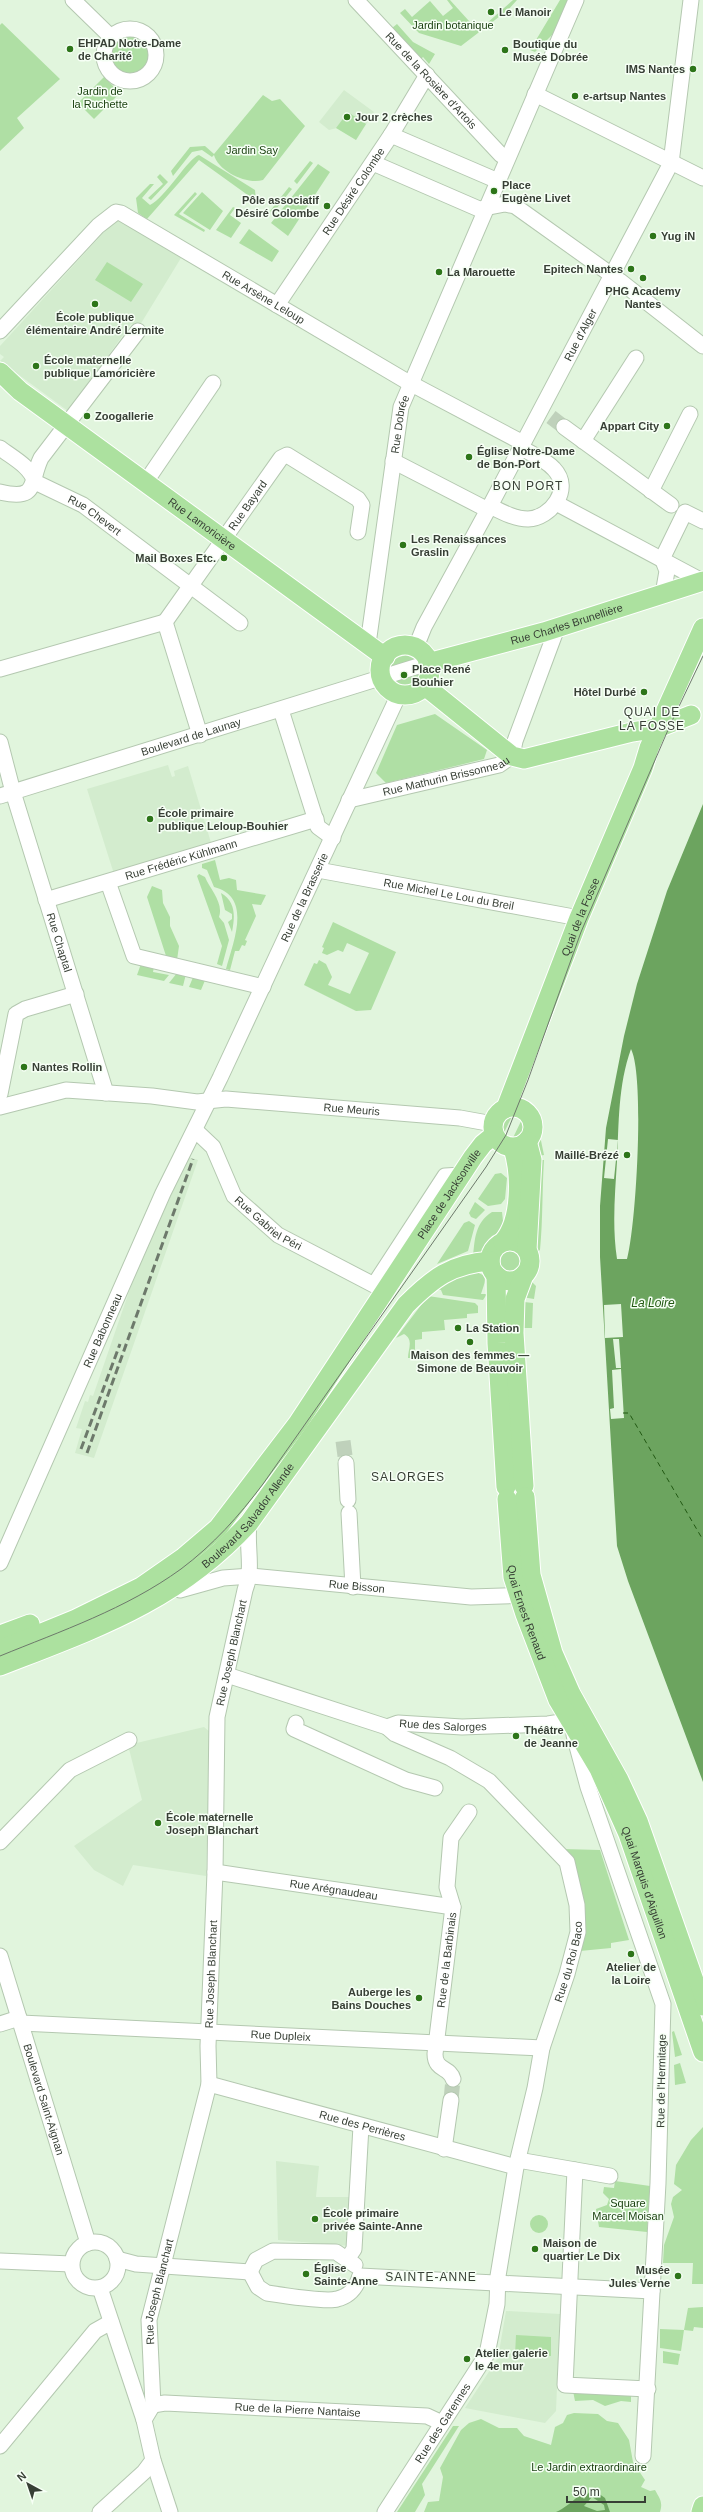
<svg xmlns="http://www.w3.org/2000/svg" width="703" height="2512" viewBox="0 0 703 2512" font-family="Arial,sans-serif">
<rect width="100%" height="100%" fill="#e1f5dd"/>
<path fill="#d3ecce" d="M344 90 374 112 356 140 337 128 329 130 319 122Z
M116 219 181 258 140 325 131 324 68 411 0 361 4 357 0 354V346Z
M168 765 172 777 175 776 174 771 188 766 212 846 114 874 87 789Z
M188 1157 198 1160 94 1458 75 1453 82 1429 76 1428 85 1401 88 1402 90 1395 93 1396 132 1283Z
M204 1727 210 1732 206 1876 133 1865 123 1886 94 1870 74 1846 142 1800 128 1745Z
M276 2161 319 2166 316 2197H354L350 2246 278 2240Z
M506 2311 560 2314 556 2411 545 2423 465 2408 498 2358Z"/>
<path fill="#afdfa4" d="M447 0H450L478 31 513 0H517L508 10 461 46 419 33 400 13 405 9 412 17 430 1 443 16 453 8Z
M560 0H568L554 33 535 52 530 50Z
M2 23 60 79 17 118 24 128 0 151V25Z
M397 24 413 42 435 54 429 64 423 57 421 59 392 28Z
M109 55a21 21 0 1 1 42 0a21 21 0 1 1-42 0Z
M104 77 120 93 94 119 78 103Z
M263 95 272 101 280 99 305 126 263 180C247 185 218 171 214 155L212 157 202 150 192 152 173 176 171 171 190 147 205 146 214 154Z
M348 112 366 124 356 140 336 128Z
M199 155 255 190 256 201 199 160 147 219 138 213 136 198 150 184H154L142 198 150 205C165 198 189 157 199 155Z
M310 161 313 163 297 184 294 181Z
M318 164 330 172 288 236 271 223Z
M160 174 168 182 151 200 148 198 163 184 157 177Z
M289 187 292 189 273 213 270 211Z
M195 192 197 194 179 214 205 230 204 232 174 215Z
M202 192 223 211 210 230 183 213Z
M233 207 235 208 230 215 241 223 231 238 216 230Z
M249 229 279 251 272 262 239 243Z
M107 262 143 284 131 302 95 280Z
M406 655 415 659 390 669 389 665 396 658Z
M420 673 419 680C412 685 404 689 397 682V679Z
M435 714 487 750 484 759 386 783 376 773 397 725Z
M215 860 220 880 229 878 236 880 237 890 266 895 261 905 252 904 256 916 245 940 247 941 245 946 242 945 239 951H235L230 970 226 969C233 942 253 897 214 887L207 870 202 868V864Z
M199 874 205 877C210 889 224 903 219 917L224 923 229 940 222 966 217 964 222 946 197 876Z
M152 886 162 890 163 903 170 917V926L179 946 177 960 167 959 147 897Z
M221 893C236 902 235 916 232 932L228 922 232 919V914L225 910Z
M333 922 396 952 371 1010 356 1011 304 985 314 963 317 964 319 960 326 964 332 977 328 985 350 994 369 953 347 943 343 952 338 950 327 955 322 953 324 948 322 947Z
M142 961 155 962 153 972 169 975 164 981 137 975Z
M177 973 186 974 183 986 169 983Z
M194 975 206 978 201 990 189 987Z
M514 1112 502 1137 499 1134V1121L506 1114Z
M523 1117C533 1129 523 1140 511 1142Z
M539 1131 544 1155 538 1156 537 1142Z
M539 1160H544C542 1190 543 1220 540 1250L537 1252Z
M501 1173 507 1178 505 1199 501 1204 488 1206 478 1199 495 1174Z
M475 1202 485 1210 476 1219 471 1217 469 1213Z
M492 1212H502L503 1221 506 1222 487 1246 483 1256H473C475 1238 475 1223 492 1212Z
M469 1221 475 1225 468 1251 437 1264 464 1223Z
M495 1261a14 14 0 1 1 28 0a14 14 0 1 1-28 0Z
M473 1272C491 1274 484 1283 481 1294H487L483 1300 443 1295 441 1290 437 1289 442 1282Z
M531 1281 536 1286 534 1299 522 1297Z
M428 1296 475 1303 478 1306V1313L467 1314V1318L444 1320 445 1330 422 1332V1339L415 1340V1358H408C408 1349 414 1340 404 1334L396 1338Z
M524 1302 533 1303 532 1328H522Z
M562 1849 600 1850 629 1940 611 1943V1948L580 1951Z
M674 2031 682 2055 675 2057 672 2032Z
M680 2063 686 2083 675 2085 674 2065Z
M703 2127V2284H692L693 2263H663L664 2245 674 2217 671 2204 673 2197 682 2190 674 2184 676 2165 691 2140Z
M615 2181 650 2186 647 2232 599 2227 596 2209 607 2205 609 2199 603 2193 604 2187 614 2188Z
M530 2224a9 9 0 1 1 18 0a9 9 0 1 1-18 0Z
M703 2307V2328L694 2327 693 2331 684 2330 681 2351 660 2348V2329L684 2330 688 2308Z
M516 2335 551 2337V2356L515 2355Z
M663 2351 680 2354 678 2365 663 2363Z
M573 2391 631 2394V2402L621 2401 605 2406 593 2400 575 2401Z
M574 2413 598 2414 607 2421 618 2423 629 2440 633 2462 645 2480 641 2487 650 2491 655 2490C660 2499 663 2502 660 2512H424L428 2502 439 2501 443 2477 440 2468 461 2430 469 2423 481 2419 499 2428H517L524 2436 551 2445 555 2427 563 2423 567 2415Z
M453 2426H459L422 2484 425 2495 415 2512H397Z"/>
<path fill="#6ca45f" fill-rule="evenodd" d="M703 804V1782L628 1581 617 1546 600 1257V1206L606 1128 624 1036 637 984 667 891ZM631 1049C645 1077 636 1227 627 1259H617C612 1226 615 1194 617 1161 619 1123 618 1085 631 1049Z
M590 2491H595L605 2498 610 2512H556C563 2509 574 2501 580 2494L584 2499ZM592 2497 604 2505 605 2510 597 2511 584 2506Z"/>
<path fill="#e1f5dd" d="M608 1139 618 1140 614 1179 604 1178Z
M621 1304 623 1337 605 1338 604 1305Z
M613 1339H619L621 1368H616Z
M621 1369 624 1418 611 1419 610 1409 614 1408 612 1370Z"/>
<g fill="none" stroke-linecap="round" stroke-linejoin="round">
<path stroke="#215812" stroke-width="1" stroke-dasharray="5 4" stroke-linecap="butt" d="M623 1413H629L703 1540"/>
<path stroke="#bfd1bb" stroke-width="15" stroke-dasharray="15 8" stroke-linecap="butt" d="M551 417 564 427
M343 1441 346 1463
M451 2100 453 2079"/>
<g stroke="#b4c8b0" stroke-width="17">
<g id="minor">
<path d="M73 0 111 37"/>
<path id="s1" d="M356 0 501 155 508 157"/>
<circle cx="130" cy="55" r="26"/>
<path d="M535 94 703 178"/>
<path d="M391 135 498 181"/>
<path d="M373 163 479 209 505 204 515 206 620 281 703 346"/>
<path id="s2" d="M277 305 391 135 427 75"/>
<path id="s3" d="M0 331 98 226 116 212 121 213 406 381 523 443"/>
<path d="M564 427 671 505"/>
<path d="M583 441 636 358"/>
<path id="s4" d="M0 448C13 458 30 466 35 482L83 505 240 623"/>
<path d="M393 461 488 510"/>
<path d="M145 483 213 383"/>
<path d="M651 491 690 414"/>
<path d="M0 492C39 501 29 483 41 458L138 331"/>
<path d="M556 503 702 581"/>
<path d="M490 506C502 512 515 519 528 519 551 518 573 489 554 469 546 460 532 454 521 448"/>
<path d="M665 553 685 512 703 521"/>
<path d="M662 558 667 571 663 594"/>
<path id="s5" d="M165 622 281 458 287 455 358 499 362 505 358 532"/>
<path d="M165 622 200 735"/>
<path id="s6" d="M368 644 401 407 576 0"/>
<path id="s7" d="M416 647 424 627 490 506 671 163 691 0"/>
<path d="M0 669 165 622"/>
<path d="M281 710 318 827 333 838"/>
<path id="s8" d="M0 742 13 792 106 1093"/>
<path id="s9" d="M0 796 428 663"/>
<path id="s10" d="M349 800 499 765 512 756 515 741 557 628"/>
<path id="s11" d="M318 870 579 918"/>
<path d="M108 882 134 956 263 987"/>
<path id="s12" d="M46 900 316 819"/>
<path d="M0 1094 16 1014 25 1009 76 994"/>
<path id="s13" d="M0 1107 66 1090 152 1096 197 1102 226 1099 460 1118 493 1124"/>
<path id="s14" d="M195 1130 213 1147 234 1196 278 1235 374 1285 445 1176 462 1175"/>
<path d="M346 1463 348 1500"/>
<path d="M349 1513 353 1587"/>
<path id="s15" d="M0 1563 163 1193 220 1078 399 694"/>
<path id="s16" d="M180 1590 223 1578 251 1576 471 1597 530 1595"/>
<path id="s17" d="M227 1675 387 1727 398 1723 462 1727 548 1724 580 1719"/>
<path d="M296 1723 294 1729 406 1780 435 1788"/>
<path d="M574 1735 588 1787 663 2004 658 2183 643 2456"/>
<path d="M0 1842 70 1770 129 1740"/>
<path id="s18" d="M215 1872 453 1907"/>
<path id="s19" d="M0 1956 88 2243"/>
<path id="s20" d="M21 2023 542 2048"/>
<path d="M0 2024 19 2018"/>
<path id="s21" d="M453 2079C450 2067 435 2071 435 2054L453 1907 447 1887 451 1838 469 1812"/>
<path id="s22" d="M209 2084 516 2167"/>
<path d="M444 2149 451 2100"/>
<path d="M518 2160 610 2176"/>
<path d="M575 2170 565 2385 648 2389"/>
<circle cx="95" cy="2265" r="23"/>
<path d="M348 2258 354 2249 361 2126"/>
<path d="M117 2259 136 2264 250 2272"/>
<path d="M0 2261 71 2264"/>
<path d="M250 2272 258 2287 267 2293C280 2295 327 2302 337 2299 350 2296 356 2288 360 2276"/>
<path d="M250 2272 256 2260 273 2251 336 2252 355 2265"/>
<path d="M360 2276 652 2291"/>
<path d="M100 2288 144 2420 153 2460 170 2512"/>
<path id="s23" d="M153 2405 165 2403 427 2416 442 2423"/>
<path id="s24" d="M144 2420 153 2405 149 2320 209 2084 208 2046 215 1872 217 1717 245 1590C254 1567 246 1548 249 1523"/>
<path d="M0 2446 95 2331 111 2322"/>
<path d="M100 2512 144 2472 153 2460"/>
<path id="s25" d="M385 2512 487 2354 497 2304 498 2276 516 2167 535 2088 542 2048 567 1974 578 1932 577 1905 567 1862 489 1781 450 1758 395 1734 387 1727"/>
</g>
</g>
<g stroke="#fff" stroke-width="21">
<g id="major">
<path id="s26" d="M0 372 20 391 385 657"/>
<circle cx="405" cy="670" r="25"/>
<path id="s27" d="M428 663 544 632 703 581"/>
<path d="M425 686 512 756 524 759 632 732 658 728 691 715"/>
<circle cx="513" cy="1127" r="20"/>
<path id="s28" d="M506 1108 579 918 643 768 649 748 703 628"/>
<circle cx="510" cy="1261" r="20"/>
<path d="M503 1242C522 1220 521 1174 513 1148"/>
<path d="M527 1250 532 1160 527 1141"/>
<path d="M496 1275 497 1343 506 1487"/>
<path d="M524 1486 514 1333 515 1299 524 1275"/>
<path d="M525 1497 531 1575 553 1653 571 1694 619 1780 638 1821 703 2006"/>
<path id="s29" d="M507 1499 513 1577 525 1614 558 1700 599 1769 628 1834 703 2052"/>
<path d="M0 1635 30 1624"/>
<path id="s30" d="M0 1650 76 1619 141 1587 184 1557 218 1528 298 1423 473 1157 483 1144 494 1135"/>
<path id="s31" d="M0 1666C97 1628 176 1602 249 1523L406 1305C433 1278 451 1264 490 1261"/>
<path d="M701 2512 703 2506"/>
</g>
</g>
<use href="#minor" stroke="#fff" stroke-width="15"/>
<use href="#major" stroke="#ace19f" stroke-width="19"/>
<path stroke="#6d796b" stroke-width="1" d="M0 1656C61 1631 126 1609 181 1569 213 1545 239 1516 263 1484L486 1167 506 1135 528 1080 581 932 671 723 703 656"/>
<path stroke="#6d796b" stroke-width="3" stroke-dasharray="8 4" stroke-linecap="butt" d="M81 1449 120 1344
M87 1453 193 1159"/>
</g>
<g fill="#2d7519" stroke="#f6fff5" stroke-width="1.5">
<circle cx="491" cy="12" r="4"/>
<circle cx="70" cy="49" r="4"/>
<circle cx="505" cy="50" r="4"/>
<circle cx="693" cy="69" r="4"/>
<circle cx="575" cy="96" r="4"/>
<circle cx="347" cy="117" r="4"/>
<circle cx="494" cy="191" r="4"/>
<circle cx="327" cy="206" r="4"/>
<circle cx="653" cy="236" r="4"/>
<circle cx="631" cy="269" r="4"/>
<circle cx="439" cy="272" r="4"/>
<circle cx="643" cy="278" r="4"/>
<circle cx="95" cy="304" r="4"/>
<circle cx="36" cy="366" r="4"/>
<circle cx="87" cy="416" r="4"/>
<circle cx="667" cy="426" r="4"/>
<circle cx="469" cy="457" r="4"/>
<circle cx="403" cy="545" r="4"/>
<circle cx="224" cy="558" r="4"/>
<circle cx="404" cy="675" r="4"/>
<circle cx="644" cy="692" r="4"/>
<circle cx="150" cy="819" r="4"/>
<circle cx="24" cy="1067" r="4"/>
<circle cx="627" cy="1155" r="4"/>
<circle cx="458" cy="1328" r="4"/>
<circle cx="470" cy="1342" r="4"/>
<circle cx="516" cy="1736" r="4"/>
<circle cx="158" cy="1823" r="4"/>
<circle cx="631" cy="1954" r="4"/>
<circle cx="419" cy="1998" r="4"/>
<circle cx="315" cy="2219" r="4"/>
<circle cx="535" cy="2249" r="4"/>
<circle cx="306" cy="2274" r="4"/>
<circle cx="678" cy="2276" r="4"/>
<circle cx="467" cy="2359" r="4"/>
</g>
<g text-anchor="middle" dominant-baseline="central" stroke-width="3" stroke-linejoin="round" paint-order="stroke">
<g font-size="11" font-weight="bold" fill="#373f35" stroke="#f6fff5" text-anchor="start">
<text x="499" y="12">Le Manoir</text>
<text x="78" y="43">EHPAD Notre-Dame<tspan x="78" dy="13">de Charité</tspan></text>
<text x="513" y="44">Boutique du<tspan x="513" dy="13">Musée Dobrée</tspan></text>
<text x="685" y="69" text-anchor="end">IMS Nantes</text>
<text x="583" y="96">e-artsup Nantes</text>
<text x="355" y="117">Jour 2 crèches</text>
<text x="502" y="185">Place<tspan x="502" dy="13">Eugène Livet</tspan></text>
<text x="319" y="200" text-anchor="end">Pôle associatif<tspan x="319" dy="13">Désiré Colombe</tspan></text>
<text x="661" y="236">Yug iN</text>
<text x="623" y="269" text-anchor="end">Epitech Nantes</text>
<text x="447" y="272">La Marouette</text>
<text x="643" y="291" text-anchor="middle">PHG Academy<tspan x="643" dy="13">Nantes</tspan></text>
<text x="95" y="317" text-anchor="middle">École publique<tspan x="95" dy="13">élémentaire André Lermite</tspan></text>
<text x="44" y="360">École maternelle<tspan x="44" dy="13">publique Lamoricière</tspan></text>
<text x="95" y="416">Zoogallerie</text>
<text x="659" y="426" text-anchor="end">Appart City</text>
<text x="477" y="451">Église Notre-Dame<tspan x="477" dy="13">de Bon-Port</tspan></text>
<text x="411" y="539">Les Renaissances<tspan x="411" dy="13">Graslin</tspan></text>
<text x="216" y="558" text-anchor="end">Mail Boxes Etc.</text>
<text x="412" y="669">Place René<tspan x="412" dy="13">Bouhier</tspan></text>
<text x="636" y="692" text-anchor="end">Hôtel Durbé</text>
<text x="158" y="813">École primaire<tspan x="158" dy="13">publique Leloup-Bouhier</tspan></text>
<text x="32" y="1067">Nantes Rollin</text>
<text x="619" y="1155" text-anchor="end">Maillé-Brézé</text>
<text x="466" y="1328">La Station</text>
<text x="470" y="1355" text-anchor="middle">Maison des femmes —<tspan x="470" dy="13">Simone de Beauvoir</tspan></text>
<text x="524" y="1730">Théâtre<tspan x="524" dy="13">de Jeanne</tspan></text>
<text x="166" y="1817">École maternelle<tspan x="166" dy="13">Joseph Blanchart</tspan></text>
<text x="631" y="1967" text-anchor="middle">Atelier de<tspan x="631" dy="13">la Loire</tspan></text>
<text x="411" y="1992" text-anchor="end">Auberge les<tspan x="411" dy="13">Bains Douches</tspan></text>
<text x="323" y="2213">École primaire<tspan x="323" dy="13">privée Sainte-Anne</tspan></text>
<text x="543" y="2243">Maison de<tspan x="543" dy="13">quartier Le Dix</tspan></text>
<text x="314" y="2268">Église<tspan x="314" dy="13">Sainte-Anne</tspan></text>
<text x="670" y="2270" text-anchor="end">Musée<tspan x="670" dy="13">Jules Verne</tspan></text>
<text x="475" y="2353">Atelier galerie<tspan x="475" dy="13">le 4e mur</tspan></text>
</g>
<g font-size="11" fill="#173e0d" stroke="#f6fff5">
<text x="453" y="25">Jardin botanique</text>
<text x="100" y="91">Jardin de<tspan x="100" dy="13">la Ruchette</tspan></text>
<text x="252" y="150">Jardin Say</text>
<text x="628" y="2203">Square<tspan x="628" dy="13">Marcel Moisan</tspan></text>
<text x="589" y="2467">Le Jardin extraordinaire</text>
</g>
<g font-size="11" fill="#373f35" stroke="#f6fff5">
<text stroke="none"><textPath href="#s1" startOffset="110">Rue de la Rosière d'Artois</textPath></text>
<text stroke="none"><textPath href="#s2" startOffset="137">Rue Désiré Colombe</textPath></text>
<text stroke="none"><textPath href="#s3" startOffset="337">Rue Arsène Leloup</textPath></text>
<text stroke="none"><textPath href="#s7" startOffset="353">Rue d'Alger</textPath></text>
<text stroke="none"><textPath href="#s6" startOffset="222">Rue Dobrée</textPath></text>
<text stroke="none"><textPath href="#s5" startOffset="143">Rue Bayard</textPath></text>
<text stroke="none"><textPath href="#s4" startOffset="118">Rue Chevert</textPath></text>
<text stroke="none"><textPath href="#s26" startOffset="253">Rue Lamoricière</textPath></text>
<text stroke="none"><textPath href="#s27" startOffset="144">Rue Charles Brunellière</textPath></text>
<text stroke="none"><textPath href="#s9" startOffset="200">Boulevard de Launay</textPath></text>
<text stroke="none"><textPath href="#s10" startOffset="100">Rue Mathurin Brissonneau</textPath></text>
<text stroke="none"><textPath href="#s12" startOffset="141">Rue Frédéric Kühlmann</textPath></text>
<text stroke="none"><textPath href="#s11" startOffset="133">Rue Michel Le Lou du Breil</textPath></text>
<text stroke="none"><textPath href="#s15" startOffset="732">Rue de la Brasserie</textPath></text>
<text stroke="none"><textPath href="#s28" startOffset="205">Quai de la Fosse</textPath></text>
<text stroke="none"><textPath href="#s8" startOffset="209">Rue Chaptal</textPath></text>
<text stroke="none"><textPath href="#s13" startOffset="355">Rue Meuris</textPath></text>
<text stroke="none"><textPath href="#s30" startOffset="658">Place de Jacksonville</textPath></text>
<text stroke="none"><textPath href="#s14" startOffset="122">Rue Gabriel Péri</textPath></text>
<text stroke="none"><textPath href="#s15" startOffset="254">Rue Babonneau</textPath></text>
<text stroke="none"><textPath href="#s31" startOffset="295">Boulevard Salvador Allende</textPath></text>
<text stroke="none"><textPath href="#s16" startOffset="179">Rue Bisson</textPath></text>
<text stroke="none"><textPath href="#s29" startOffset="116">Quai Ernest Renaud</textPath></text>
<text stroke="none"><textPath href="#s24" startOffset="779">Rue Joseph Blanchart</textPath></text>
<text stroke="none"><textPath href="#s17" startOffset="225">Rue des Salorges</textPath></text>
<text stroke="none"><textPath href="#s29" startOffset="412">Quai Marquis d'Aiguillon</textPath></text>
<text stroke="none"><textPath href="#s18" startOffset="120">Rue Arégnaudeau</textPath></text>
<text stroke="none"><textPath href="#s21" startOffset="127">Rue de la Barbinais</textPath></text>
<text stroke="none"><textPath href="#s25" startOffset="590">Rue du Roi Baco</textPath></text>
<text stroke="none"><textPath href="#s24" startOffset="456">Rue Joseph Blanchart</textPath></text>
<text stroke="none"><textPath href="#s20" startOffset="260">Rue Dupleix</textPath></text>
<text transform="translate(661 2081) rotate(-89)">Rue de l'Hermitage</text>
<text stroke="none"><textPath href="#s19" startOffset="150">Boulevard Saint-Aignan</textPath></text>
<text stroke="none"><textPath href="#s22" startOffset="159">Rue des Perrières</textPath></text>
<text stroke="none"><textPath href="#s24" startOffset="132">Rue Joseph Blanchart</textPath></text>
<text stroke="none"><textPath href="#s23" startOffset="145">Rue de la Pierre Nantaise</textPath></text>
<text stroke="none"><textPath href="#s25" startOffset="106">Rue des Garennes</textPath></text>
</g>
<g font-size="12" letter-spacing="1" fill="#373f35" stroke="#f6fff5">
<text x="528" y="486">BON PORT</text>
<text x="652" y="712">QUAI DE<tspan x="652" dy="14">LA FOSSE</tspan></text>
<text x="408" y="1477">SALORGES</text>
<text x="431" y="2277">SAINTE-ANNE</text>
</g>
<g font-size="12" font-style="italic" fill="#215812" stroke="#f6fff5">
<text x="653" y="1303">La Loire</text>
</g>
</g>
<g transform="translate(28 2484) rotate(320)" stroke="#f6fff5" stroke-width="3" paint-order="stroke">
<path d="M0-3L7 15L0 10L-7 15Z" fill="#373f35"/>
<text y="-6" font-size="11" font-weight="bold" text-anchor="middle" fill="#373f35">N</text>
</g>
<path d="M567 2496v6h78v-6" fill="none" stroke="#373f35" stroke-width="2"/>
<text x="573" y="2496" font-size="12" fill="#373f35" stroke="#f6fff5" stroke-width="3" paint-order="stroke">50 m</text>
</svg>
